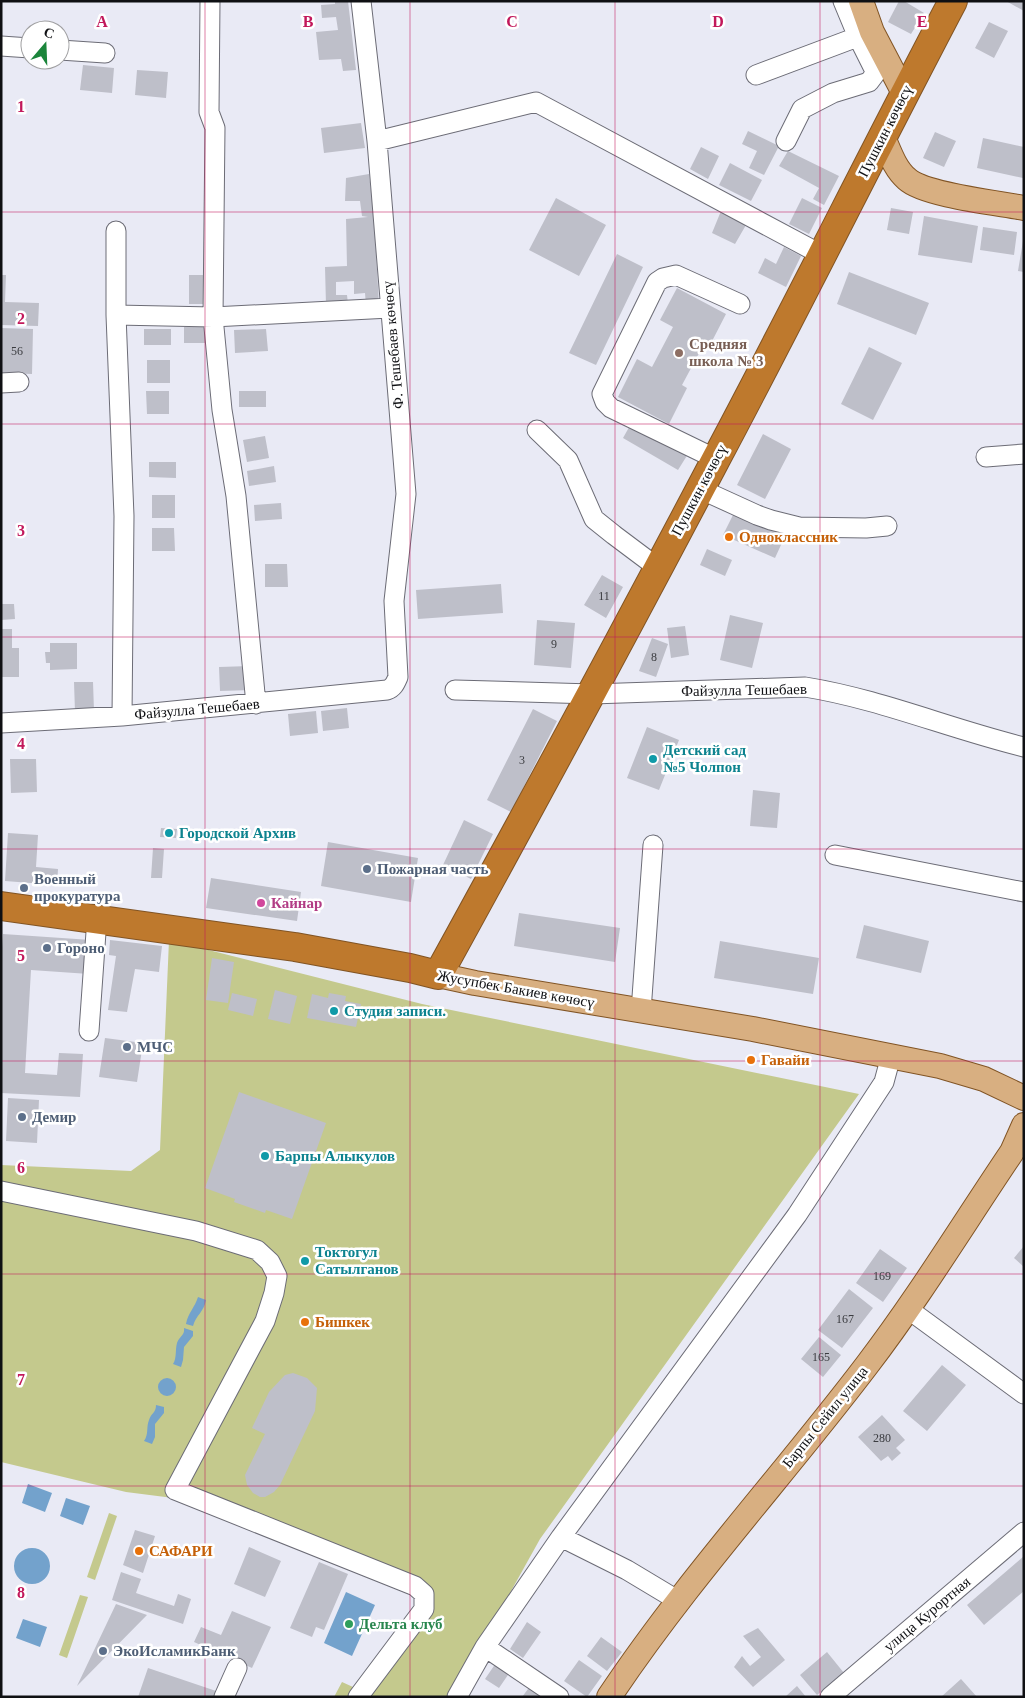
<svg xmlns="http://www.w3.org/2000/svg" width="1025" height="1698" viewBox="0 0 1025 1698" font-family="Georgia,serif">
<rect width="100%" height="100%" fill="#e9eaf5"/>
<path fill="#c4c98d" d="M169 940 422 1004 859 1094 540 1539 452 1697H334L342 1682 364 1692 423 1599 181 1499 126 1492 1 1462V1165L131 1171 160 1150Z
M109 1513 117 1516 95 1580 87 1577Z
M80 1595 88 1597 67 1658 59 1655Z"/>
<path fill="#73a2cc" d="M198 1297 206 1300C204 1312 196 1315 193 1326L186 1324C188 1313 195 1307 198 1297Z
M184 1328 193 1331V1336L184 1347 183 1360 181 1367 173 1364C177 1358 175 1350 177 1343 179 1336 185 1336 184 1328Z
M158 1387a9 9 0 1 1 18 0a9 9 0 1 1-18 0Z
M156 1405 164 1407V1413L155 1424V1437L152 1444 144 1441C149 1434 146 1427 149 1420 151 1413 156 1413 156 1405Z
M28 1484 52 1493 45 1512 22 1503Z
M66 1498 90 1506 83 1525 60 1516Z
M14 1566a18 18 0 1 1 36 0a18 18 0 1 1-36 0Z
M346 1592 375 1605 352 1656 324 1643Z
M23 1619 47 1627 40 1647 16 1638Z"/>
<path fill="#bebfc9" d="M335 1H348L356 70 343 71 341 59 319 60 316 32 338 30 336 17 322 18 321 5 335 4Z
M899 1H904L924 13 911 34 888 22Z
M1006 1H1024V11Z
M989 22 1008 31 994 58 975 48Z
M83 65 114 68 112 93 80 90Z
M137 70 168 72 166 98 135 95Z
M361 123 365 148 324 153 321 128Z
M748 131 779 146 764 175 749 168 757 151 742 144Z
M935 132 956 141 944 167 923 158Z
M983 138 1024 147 1023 178 977 168Z
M701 147 719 156 708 179 690 169Z
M788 151 839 176 824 205 813 199 819 188 779 166Z
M730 163 762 180 751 201 719 185Z
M369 174 374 216 379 305 366 306 365 293 354 294V281L336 282V295H347L348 304 326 305 325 267 347 266 346 219 368 217 362 216 360 201H345L346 178Z
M556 198 606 225 579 276 529 250Z
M802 198 822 208 809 234 789 224Z
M891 208 913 212 909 234 887 230Z
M721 211 746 225 735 244 712 233Z
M924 216 978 226 972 263 918 255Z
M983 227 1017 232 1014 255 980 250Z
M1023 241H1024V272L1018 271Z
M784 247 801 256 786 287 758 273 765 258 776 264Z
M617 254 643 267 596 365 569 353Z
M849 272 929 303 916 335 837 304Z
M1 275H6L5 302 39 303 38 326 1 325Z
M189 275H210V304H189Z
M677 288 726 314 709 347 704 344 682 385 687 388 669 424 618 397 637 359 652 367 673 327 660 320Z
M184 327H211V343H184Z
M1 328 33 329 32 374 1 373Z
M144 329H171V345H144Z
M266 329 268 351 235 353 234 330Z
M869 347 902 363 873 420 841 404Z
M147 360H170V383H147Z
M146 391H169V414H147Z
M239 391H266V407H239Z
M632 422 688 454 678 470 623 438Z
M763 434 791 449 765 499 737 485Z
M265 436 269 458 247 462 243 440Z
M149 462H176V478L149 477Z
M274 466 276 482 249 486 247 471Z
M152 495H175V518H152Z
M281 503 282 519 255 521 254 505Z
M735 511 786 534 775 558 723 535Z
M152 528H174L175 551H152Z
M707 549 732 560 725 576 700 565Z
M265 564H287L288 587H265Z
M602 575 623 587 606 618 584 605Z
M501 584 503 613 418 619 416 590Z
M1 604H14L15 619 1 620Z
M730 615 763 623 752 668 720 660Z
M537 620 575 623 571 668 534 665Z
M685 626 689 655 671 658 667 628Z
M1 629H12V648H19V677H1Z
M652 638 668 644 656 677 639 671Z
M50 643H77V669L50 670V663H46L45 652H50Z
M250 666 252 690 220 691 219 667Z
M74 682H93L94 711 75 712Z
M347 708 349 728 323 731 321 711Z
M533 709 557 721 511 812 487 800Z
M316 711 318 733 290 736 288 714Z
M647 727 679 740 659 790 627 778Z
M10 759H36L37 792 11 793Z
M753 790 780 793 777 828 750 826Z
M464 820 493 834 471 879 443 865Z
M161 828 177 829 176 838 160 837Z
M8 833 38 835 36 867 58 869 57 885 5 881Z
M328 842 418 858 411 902 321 886Z
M153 848 164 849 162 878H151Z
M211 878 301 892 297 921 206 908Z
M519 913 620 928 615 962 514 946Z
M864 925 929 941 921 973 856 958Z
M3 934 91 940 89 974 31 970 25 1073 57 1075 59 1053 83 1054 80 1097 1 1093V960Z
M110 940 162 946 159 972 135 969 127 1012 108 1010 116 956 109 955Z
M720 941 819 958 813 994 714 978Z
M212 958 234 962 228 1003 206 1000Z
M275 990 297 996 290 1024 268 1019Z
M232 993 257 999 253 1016 228 1010Z
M329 993 346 996 345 1001 361 1004 356 1027 307 1018 312 994 328 998Z
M105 1038 143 1043 137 1082 99 1077Z
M239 1092 326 1123 292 1219 266 1210 265 1213 234 1202 235 1199 205 1188Z
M8 1098 39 1100 37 1143 6 1141Z
M1024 1246V1267L1014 1258Z
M880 1249 907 1268 883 1302 856 1283Z
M849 1289 873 1308 842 1348 818 1330Z
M819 1337 841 1355 823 1377 801 1359Z
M942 1365 966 1385 927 1431 903 1411Z
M293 1373 307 1378 317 1388 315 1411 280 1485 274 1492 265 1497H260L253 1493 247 1485 245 1475 265 1434 252 1428 269 1392 285 1375Z
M882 1415 905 1440 896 1448 901 1453 892 1461 888 1456 881 1461 858 1437Z
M135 1530 155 1536 143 1573 123 1565Z
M249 1547 281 1561 265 1597 234 1584Z
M1024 1556V1591L984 1625 967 1605Z
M319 1562 348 1574 324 1630 316 1627 312 1637 290 1628Z
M121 1572 141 1579 136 1593 174 1606 178 1594 191 1599 183 1624 112 1600Z
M116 1604 147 1615 77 1686Z
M232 1611 271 1627 252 1668 194 1642 201 1627 221 1635Z
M527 1622 541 1632 523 1658 510 1649Z
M758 1628 785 1660 753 1687 734 1667 742 1656 750 1666 761 1657 743 1636Z
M601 1637 622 1652 607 1671 587 1656Z
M827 1652 844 1673 817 1695 800 1675Z
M579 1660 602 1676 587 1697 564 1681Z
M496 1663 510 1672 499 1688 485 1679Z
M148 1668 219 1692 217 1697H138Z
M961 1679 977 1697H941Z
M531 1685 544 1693 542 1697H522Z
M797 1686 806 1697H785Z"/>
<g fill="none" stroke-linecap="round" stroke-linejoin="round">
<g stroke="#6c6c76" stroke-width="21">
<path id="minor" d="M210 1 209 112 215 128 213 317 222 410 236 496 256 704
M1 46 30 48
M60 50 105 53
M756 75 868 33
M377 141 536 102 822 255
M786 141 802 109 833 93 869 82 875 74 874 69 858 37 843 1
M116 231V315L124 516 122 716
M116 315 213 317 390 308
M1 383 19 382
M537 430 568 460 594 519 614 535 658 568
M986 457 1024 454
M716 459 611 408 605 402 602 394 657 282 663 278 676 275 740 304
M700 489 757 515 771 520 799 527 866 528 887 526
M455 690 592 694 805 687C880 699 950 729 1024 747
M1 723 122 716 387 690C393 688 395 684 398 677L394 601 406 494 377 141 361 1
M835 855 1024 892
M641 1011 653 845
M89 1031 97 918
M1 1191 196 1231 257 1250 270 1262 277 1276 274 1293 265 1321 175 1490 415 1586 424 1594V1609L358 1697
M908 1309 1024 1394
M561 1537 797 1215 884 1082 891 1056
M485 1647 559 1697
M224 1697 237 1668
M457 1697 485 1647 561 1537 627 1570 677 1600
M830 1697 1024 1532"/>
</g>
<g stroke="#815424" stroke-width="26">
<path id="major" d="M861 1 872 32 904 93
M882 135C889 150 894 168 907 179 924 195 998 203 1024 208
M438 975 475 983 753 1029 940 1066 984 1079 1024 1098
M609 1697C687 1580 782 1477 867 1365 919 1297 964 1223 1012 1152L1024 1125"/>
</g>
<g stroke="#815424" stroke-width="30">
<path id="highway" d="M1 906 295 947 410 968 438 975C532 804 625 632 716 459 797 307 873 153 953 1"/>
</g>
<use href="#minor" stroke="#fff" stroke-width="19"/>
<use href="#major" stroke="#d8af81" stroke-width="24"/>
<use href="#highway" stroke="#be792d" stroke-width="28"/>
</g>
<path fill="none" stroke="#c2185b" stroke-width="1" stroke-opacity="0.55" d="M205 1V1697M410 1V1697M615 1V1697M820 1V1697M1 212H1024M1 424H1024M1 637H1024M1 849H1024M1 1061H1024M1 1274H1024M1 1486H1024"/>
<circle fill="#8d6e63" stroke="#fff" stroke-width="2" cx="679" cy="353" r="5"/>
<g fill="#e8710a" stroke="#fff" stroke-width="2">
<circle cx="729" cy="537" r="5"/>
<circle cx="751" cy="1060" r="5"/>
<circle cx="305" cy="1322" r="5"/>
<circle cx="139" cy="1551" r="5"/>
</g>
<g fill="#0f9aa8" stroke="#fff" stroke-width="2">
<circle cx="653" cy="759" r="5"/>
<circle cx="169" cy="833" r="5"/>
<circle cx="334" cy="1011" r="5"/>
<circle cx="265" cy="1156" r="5"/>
<circle cx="305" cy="1261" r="5"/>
</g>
<g fill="#5c6f8a" stroke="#fff" stroke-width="2">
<circle cx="367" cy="869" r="5"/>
<circle cx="24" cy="888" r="5"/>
<circle cx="47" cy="948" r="5"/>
<circle cx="127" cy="1047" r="5"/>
<circle cx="22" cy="1117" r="5"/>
<circle cx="103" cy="1651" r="5"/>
</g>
<circle fill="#d1479c" stroke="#fff" stroke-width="2" cx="261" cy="903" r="5"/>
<circle fill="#2e9e5b" stroke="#fff" stroke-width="2" cx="349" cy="1624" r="5"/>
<g text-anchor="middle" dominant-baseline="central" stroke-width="5" stroke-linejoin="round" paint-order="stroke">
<g font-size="12" fill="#3b3c40">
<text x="17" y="351">56</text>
<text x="604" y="596">11</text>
<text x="554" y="644">9</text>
<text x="654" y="657">8</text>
<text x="522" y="760">3</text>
<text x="882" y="1276">169</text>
<text x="845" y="1319">167</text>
<text x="821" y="1357">165</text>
<text x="882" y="1438">280</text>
</g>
<g font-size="15" fill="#0f1013" stroke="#fff">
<text transform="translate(885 131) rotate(-63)">Пушкин көчөсү</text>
<text transform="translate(393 345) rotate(-95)">Ф. Тешебаев көчөсү</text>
<text transform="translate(699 490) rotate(-62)">Пушкин көчөсү</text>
<text transform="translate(744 690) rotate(-1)">Файзулла Тешебаев</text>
<text transform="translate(197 709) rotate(-5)">Файзулла Тешебаев</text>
<text transform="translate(516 989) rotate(10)">Жусупбек Бакиев көчөсү</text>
<text transform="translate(825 1417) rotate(-51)">Барпы Сейил улица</text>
<text transform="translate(927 1614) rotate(-40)">улица Курортная</text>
</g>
<g font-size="15" font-weight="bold" fill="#785e54" stroke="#fff" text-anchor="start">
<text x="689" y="344">Средняя<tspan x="689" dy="17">школа № 3</tspan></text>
</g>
<g font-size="15" font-weight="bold" fill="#c56008" stroke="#fff" text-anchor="start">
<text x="739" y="537">Одноклассник</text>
<text x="761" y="1060">Гавайи</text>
<text x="315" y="1322">Бишкек</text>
<text x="149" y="1551">САФАРИ</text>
</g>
<g font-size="15" font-weight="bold" fill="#0d838f" stroke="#fff" text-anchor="start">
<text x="663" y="750">Детский сад<tspan x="663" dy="17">№5 Чолпон</tspan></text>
<text x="179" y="833">Городской Архив</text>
<text x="344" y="1011">Студия записи.</text>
<text x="275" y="1156">Барпы Алыкулов</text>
<text x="315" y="1252">Токтогул<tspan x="315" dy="17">Сатылганов</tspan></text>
</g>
<g font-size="15" font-weight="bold" fill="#4e5e75" stroke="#fff" text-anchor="start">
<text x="377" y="869">Пожарная часть</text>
<text x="34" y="879">Военный<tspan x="34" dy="17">прокуратура</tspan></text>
<text x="57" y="948">Гороно</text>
<text x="137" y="1047">МЧС</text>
<text x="32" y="1117">Демир</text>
<text x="113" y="1651">ЭкоИсламикБанк</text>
</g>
<g font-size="15" font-weight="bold" fill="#b23c85" stroke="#fff" text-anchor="start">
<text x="271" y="903">Кайнар</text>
</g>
<g font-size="15" font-weight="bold" fill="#27864d" stroke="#fff" text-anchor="start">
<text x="359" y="1624">Дельта клуб</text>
</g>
</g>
<g font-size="16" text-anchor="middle" font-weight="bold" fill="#c2185b" stroke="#fff" stroke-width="5" stroke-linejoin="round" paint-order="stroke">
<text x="102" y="27">A</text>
<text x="308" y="27">B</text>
<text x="512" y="27">C</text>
<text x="718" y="27">D</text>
<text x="922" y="27">E</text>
<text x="21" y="112">1</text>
<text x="21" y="324">2</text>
<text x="21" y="536">3</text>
<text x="21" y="749">4</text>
<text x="21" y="961">5</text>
<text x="21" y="1173">6</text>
<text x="21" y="1385">7</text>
<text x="21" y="1598">8</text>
</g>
<rect width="1025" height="1698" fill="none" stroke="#0f1013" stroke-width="5"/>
<g transform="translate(45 45) rotate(19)"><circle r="24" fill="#ffffff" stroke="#9f9fa1"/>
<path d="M0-4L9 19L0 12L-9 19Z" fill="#1b853b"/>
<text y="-8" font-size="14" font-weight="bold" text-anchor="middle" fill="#0f1013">С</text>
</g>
</svg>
